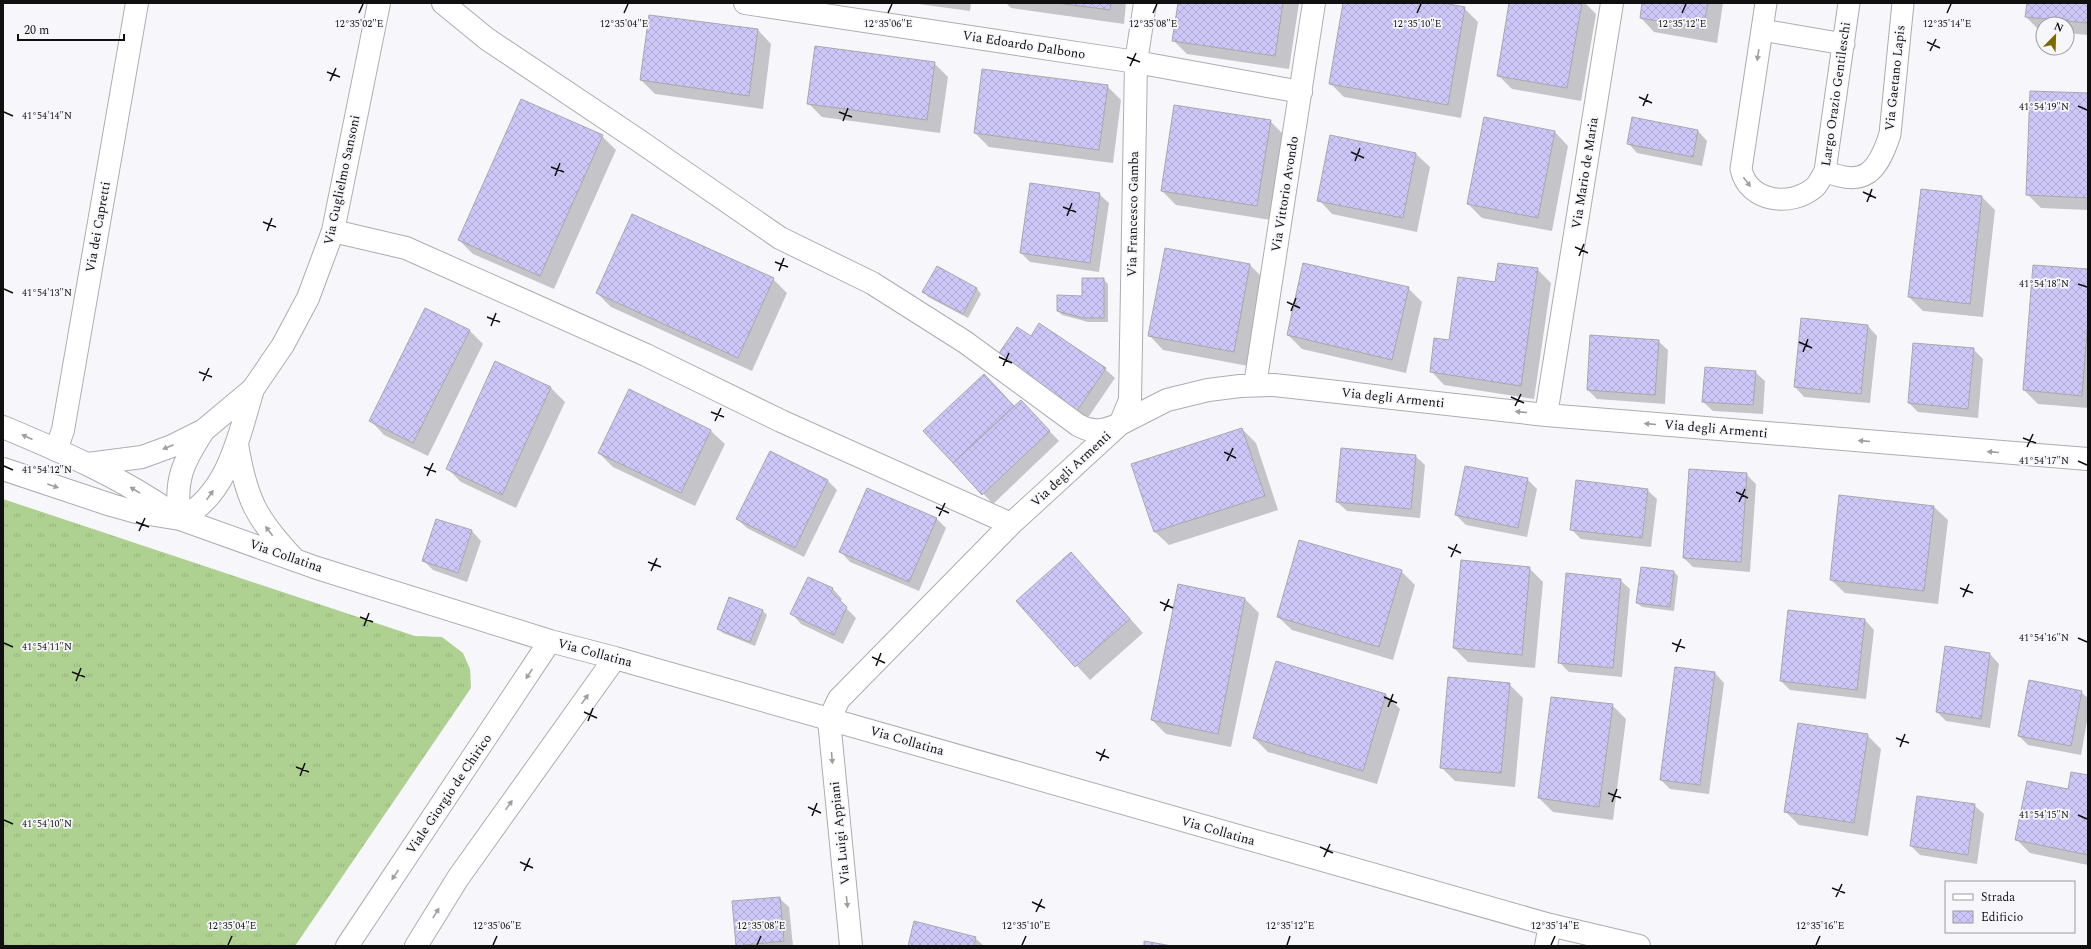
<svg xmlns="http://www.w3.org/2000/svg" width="2091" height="949" viewBox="0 0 2091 949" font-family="Spectral,serif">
<defs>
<pattern id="grass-tufts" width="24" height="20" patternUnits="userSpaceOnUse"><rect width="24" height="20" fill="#aed192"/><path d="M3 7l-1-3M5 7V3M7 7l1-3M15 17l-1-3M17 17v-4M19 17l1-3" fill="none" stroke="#95b27d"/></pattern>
<pattern id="building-cross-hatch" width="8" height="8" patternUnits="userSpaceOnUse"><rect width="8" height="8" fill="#cdc7f7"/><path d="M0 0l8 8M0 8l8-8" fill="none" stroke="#afaad3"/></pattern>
</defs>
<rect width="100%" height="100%" fill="#f7f6fa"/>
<path fill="url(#grass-tufts)" d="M3 499 415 636 442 637 463 653 470 669 471 688 295 946H3Z"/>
<path fill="#0003" d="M911 3H971L970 11Z
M1006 3H1126L1124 24 1011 8Z
M1179 3H1299L1289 69 1187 54 1173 40Z
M1344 3H1438L1464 8 1478 22 1461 118 1344 97 1330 83Z
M1510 3H1585L1596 14 1581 101 1512 89 1498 75Z
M1643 3H1723L1717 43 1654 32 1641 18Z
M2028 3H2088V35L2067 33V24H2043V31H2040L2026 17Z
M649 16 758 30 771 44 763 109 655 94 641 80Z
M934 63 948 77 940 133 822 117 808 103Z
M1107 86 1121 100 1113 163 989 147 975 133Z
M2088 94V210L2041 208 2027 194Z
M1633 118 1698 131 1707 141 1702 166 1637 153 1628 143Z
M1270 121 1284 135 1271 220 1176 205 1162 191Z
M1555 132 1568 146 1552 231 1482 218 1468 204Z
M602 136 616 150 554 289 473 254 459 240Z
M1416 154 1430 167 1417 232 1332 214 1319 200Z
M1099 194 1109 203 1099 272 1030 262 1021 253Z
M1981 196 1995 210 1983 317 1923 311 1909 297Z
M1165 250 1250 265 1264 279 1248 366 1163 350 1150 336Z
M937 267 977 289 981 294 968 318 928 297 924 292Z
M1537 269 1551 283 1534 399 1444 385 1431 371 1449 341 1496 283Z
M2088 270V408L2038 404 2024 390Z
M773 279 787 293 752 371 611 307 597 293Z
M1103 279 1108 284V322H1088L1062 315 1058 311 1083 297Z
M1408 288 1422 302 1406 373 1302 349 1288 335Z
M1802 319 1868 326 1877 336 1870 403 1804 397 1795 387Z
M469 330 483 344 428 456 384 435 371 421Z
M1031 337 1105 369 1115 378 1087 419 1008 366Z
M1658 341 1668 350 1665 404 1597 399 1588 390Z
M1973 349 1983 359 1978 418 1918 412 1909 403Z
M495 363 551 388 565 402 516 508 461 482 447 468Z
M1755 372 1765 381 1763 414 1713 411 1703 402Z
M994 385 1014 407 1030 411 1059 441 993 504 924 431Z
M630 390 711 431 725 444 695 506 613 467 599 453Z
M1242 429 1256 443 1278 510 1169 545 1155 532Z
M770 453 828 481 837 490 804 557 747 528 737 519Z
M1415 456 1425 465 1420 518 1347 511 1337 502Z
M1746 474 1756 484 1750 572 1693 567 1684 558Z
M1527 479 1537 489 1527 537 1466 525 1456 515Z
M868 489 937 519 946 528 919 591 850 562 841 552Z
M1647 490 1657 499 1651 547 1581 539 1571 529Z
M1934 507 1948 520 1938 604 1845 593 1831 580Z
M472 531 481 541 467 582 433 570 423 560Z
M1071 553 1143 633 1090 680 1018 601Z
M1529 568 1543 582 1535 668 1468 662 1454 648Z
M1401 571 1415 585 1393 660 1292 630 1278 617Z
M1674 572 1678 576 1674 611 1642 607 1637 603Z
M809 578 833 589 842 599 840 602 856 618 843 644 801 624 792 614Z
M1620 580 1630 589 1622 677 1569 672 1559 662Z
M1179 585 1245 599 1259 613 1231 747 1166 734 1152 720Z
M762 610 767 615 755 646 723 633 718 629Z
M1865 620 1874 630 1866 699 1790 690 1781 681Z
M1990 654 1999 664 1990 728 1946 721 1937 712Z
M1676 668 1715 673 1724 683 1709 794 1670 789 1661 780Z
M1509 684 1523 698 1515 787 1455 781 1441 767Z
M2081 692 2088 698V716L2081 755 2028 745 2019 736Z
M1386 695 1400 709 1377 784 1268 752 1254 738Z
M1612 705 1626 719 1613 820 1553 812 1539 798Z
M1867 735 1881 749 1868 836 1799 825 1785 811Z
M2088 776V865L2030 853 2016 839 2068 790Z
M1974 805 1984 814 1977 864 1920 855 1911 846Z
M779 898 789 907 793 946H738Z
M975 938 984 946H909Z"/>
<path fill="url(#building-cross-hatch)" stroke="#a9a8ab" d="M1057 3H1111L1110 10Z
M1178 3H1283L1275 56 1172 41Z
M1343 3H1443L1465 7 1448 105 1329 84Z
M1509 3H1582L1567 88 1497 76Z
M1642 3H1708L1703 29 1640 18Z
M2027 3H2088V23L2025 17Z
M649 15 758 29 749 96 640 80Z
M815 46 935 62 927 120 807 104Z
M982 69 1108 85 1099 150 974 133Z
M2030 91 2088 93V198L2026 195Z
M521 99 603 135 540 276 458 240Z
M1174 105 1271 120 1257 206 1161 191Z
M1484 117 1555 131 1538 218 1467 204Z
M1632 117 1698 130 1693 157 1627 144Z
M1330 135 1416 153 1403 218 1317 201Z
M1030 183 1100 193 1090 263 1020 253Z
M1921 189 1982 196 1970 304 1908 297Z
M632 214 774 278 738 358 596 293Z
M1165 248 1250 264 1234 352 1148 336Z
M1303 263 1409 287 1392 360 1287 335Z
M1498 263 1538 268 1521 386 1430 372 1434 338 1449 340 1458 277 1495 282Z
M2033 265 2088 269V319L2082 396 2023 390Z
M937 266 977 288 963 314 922 292Z
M1082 278H1104V318H1083L1057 311V295L1082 296Z
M425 308 470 330 413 443 369 421Z
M1801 318 1868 325 1861 394 1794 387Z
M1039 323 1106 368 1077 411 997 356 1017 327 1031 336Z
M1590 335 1659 340 1655 395 1587 390Z
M1913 343 1974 348 1968 409 1908 403Z
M495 361 551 387 502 495 446 469Z
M1705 367 1756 371 1753 405 1702 402Z
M984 374 1014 406 953 463 923 431Z
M629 389 711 430 681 493 598 453Z
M1021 400 1050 431 982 495 953 463Z
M1242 428 1265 496 1154 532 1131 464Z
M1341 448 1416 455 1411 509 1336 502Z
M770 451 828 480 795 548 736 519Z
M1465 466 1528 478 1518 528 1455 515Z
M1689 469 1747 473 1741 562 1683 558Z
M1576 480 1648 489 1642 538 1570 530Z
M867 488 937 518 909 582 839 552Z
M1839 495 1934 506 1924 591 1830 580Z
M436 519 472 530 458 573 422 561Z
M1299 540 1402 570 1379 647 1277 617Z
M1071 552 1130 619 1075 667 1016 601Z
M1461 560 1530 567 1522 655 1453 648Z
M1641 567 1674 571 1670 607 1636 603Z
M1566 573 1621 579 1613 668 1558 663Z
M808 577 833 588 831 592 847 607 834 635 790 614Z
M1178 584 1245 598 1218 734 1151 720Z
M729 597 763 610 750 642 717 629Z
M1788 610 1865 619 1857 690 1780 681Z
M1945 646 1990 653 1981 719 1936 712Z
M1276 661 1386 694 1363 771 1253 738Z
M1675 667 1715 672 1700 785 1660 780Z
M1448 677 1510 683 1501 773 1440 768Z
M2029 680 2082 691 2071 746 2018 736Z
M1551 697 1613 704 1599 807 1538 798Z
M1798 723 1868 734 1854 823 1784 812Z
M2071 772 2088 775V855L2015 840 2027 781 2068 789Z
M1917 796 1975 804 1968 855 1910 846Z
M780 897 784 941 736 946 732 901Z
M914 921 976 937 974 946H908Z
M1144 941 1172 946H1144Z"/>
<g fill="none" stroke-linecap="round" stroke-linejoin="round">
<g stroke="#adadb0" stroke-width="23">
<path id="service" d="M1766 3 1741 169C1748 202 1791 208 1815 187 1819 183 1822 176 1825 171L1849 3
M1762 30 1844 44
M1825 171C1864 188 1878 172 1890 134L1903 3"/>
</g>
<g stroke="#adadb0" stroke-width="24">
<path id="minor" d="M443 3 487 39 635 138 780 238 872 283 965 342 1078 425C1093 434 1106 430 1120 424L1130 400 1136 62 1145 3
M745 3 1136 62 1301 92
M333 231 406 248 646 355 781 421 1011 524
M1255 385 1314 3
M1546 415 1612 3
M204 430C183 462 174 480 180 519 228 495 239 436 253 389
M237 444C246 499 256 519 295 560
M56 450 63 430 137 3
M88 464 142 457 172 446 204 430 253 389 283 345 308 298 333 231 379 3
M851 946 829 720 839 699 1011 524 1120 424 1167 400 1208 390 1240 386 1274 385 1546 415 2088 459
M1546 946 1550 925"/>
</g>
<g stroke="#adadb0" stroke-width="24">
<path id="tertiary" d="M3 427C63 452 123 478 176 516
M3 469 111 505 136 512 180 519 317 568 550 641 615 658 1550 925 1639 946
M347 946 550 641
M416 946 458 878 615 658"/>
</g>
<use href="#service" stroke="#fff" stroke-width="21"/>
<use href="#minor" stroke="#fff" stroke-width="22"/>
<use href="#tertiary" stroke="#fff" stroke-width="22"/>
</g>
<defs><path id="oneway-solid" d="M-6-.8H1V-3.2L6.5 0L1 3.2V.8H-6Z"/></defs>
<g fill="#9f9fa0">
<use href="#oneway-solid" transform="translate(1758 55) rotate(99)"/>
<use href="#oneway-solid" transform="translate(1747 182) rotate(53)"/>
<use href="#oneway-solid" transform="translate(1521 412) rotate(-174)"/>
<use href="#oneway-solid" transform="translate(1650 424) rotate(-175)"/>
<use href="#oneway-solid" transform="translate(27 437) rotate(-156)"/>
<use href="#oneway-solid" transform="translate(1864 441) rotate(-175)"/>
<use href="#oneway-solid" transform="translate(168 447) rotate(157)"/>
<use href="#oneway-solid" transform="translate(1993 452) rotate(-175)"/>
<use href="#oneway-solid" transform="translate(53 486) rotate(19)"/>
<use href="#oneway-solid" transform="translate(135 490) rotate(-149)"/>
<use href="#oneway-solid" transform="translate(210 495) rotate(-55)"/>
<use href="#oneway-solid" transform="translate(269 531) rotate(-127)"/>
<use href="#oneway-solid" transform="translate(529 674) rotate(123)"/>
<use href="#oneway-solid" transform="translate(585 699) rotate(-54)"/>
<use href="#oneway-solid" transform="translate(832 758) rotate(85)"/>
<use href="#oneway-solid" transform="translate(509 805) rotate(-55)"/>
<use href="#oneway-solid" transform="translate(395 875) rotate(124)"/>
<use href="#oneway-solid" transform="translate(847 902) rotate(84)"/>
<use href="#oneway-solid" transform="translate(436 913) rotate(-58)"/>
</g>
<path fill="none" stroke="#101011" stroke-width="1.5" d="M359 13 363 4M624 13 628 4M888 13 892 4M1153 13 1157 4M1417 13 1421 4M1682 13 1686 4M1947 13 1951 4M1927 42 1940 48M1930 51 1936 39M1127 57 1140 62M1130 66 1136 53M327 72 340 77M330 81 336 68M1639 97 1652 103M1643 106 1648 94M2078 106 2087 110M4 112 13 116M839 112 852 117M843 121 848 108M1351 152 1364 158M1355 161 1360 148M551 167 564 172M555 176 560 163M1863 192 1876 198M1867 202 1872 189M1063 207 1076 212M1067 216 1072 203M263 222 276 227M267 231 272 218M1575 247 1588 253M1579 256 1584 244M775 262 788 267M779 271 784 258M2078 284 2087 287M4 289 13 293M1287 302 1300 308M1291 311 1296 298M487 317 500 322M491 326 496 313M1799 342 1812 348M1803 352 1808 339M999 357 1012 363M1003 366 1009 353M199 372 212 377M203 381 209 368M1511 397 1524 403M1515 406 1521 394M711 412 724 417M715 421 721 408M2023 438 2036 443M2027 447 2033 434M1224 452 1236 458M1227 461 1233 448M2078 461 2087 465M4 466 13 470M424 467 436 472M427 476 433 463M1736 492 1748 498M1739 502 1745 489M936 507 949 513M939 516 945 503M136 522 149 527M139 531 145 518M1448 547 1461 553M1451 557 1457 544M648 562 661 567M651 571 657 558M1960 588 1973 593M1963 597 1969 584M1160 602 1173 608M1164 611 1169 599M360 617 373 622M364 626 369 613M2078 638 2087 642M4 643 13 647M1672 643 1685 648M1676 652 1681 639M872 657 885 663M876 666 881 653M72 672 85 677M76 681 81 668M1384 697 1397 703M1388 707 1393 694M584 712 597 718M588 721 593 708M1896 738 1909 743M1900 747 1905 734M1096 752 1109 758M1100 761 1105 749M296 767 309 772M300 776 305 763M1608 793 1621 798M1612 802 1617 789M808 807 821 813M2078 815 2087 819M812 816 817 803M4 820 13 824M1320 847 1333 853M1324 857 1330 844M520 862 533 868M524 871 530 858M1832 888 1845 893M1836 897 1842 884M1032 902 1045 908M1036 912 1042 899M228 945 232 936M493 945 497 936M757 945 761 936M1022 945 1026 936M1287 945 1290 936M1551 945 1555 936M1816 945 1820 936"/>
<g text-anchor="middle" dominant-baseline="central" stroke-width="3.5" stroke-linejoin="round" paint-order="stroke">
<g font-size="13" fill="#101011" stroke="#f7f6fa">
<text transform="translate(1024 45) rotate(9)">Via Edoardo Dalbono</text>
<text transform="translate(1895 78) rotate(-84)">Via Gaetano Lapis</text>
<text transform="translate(1836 94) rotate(-82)">Largo Orazio Gentileschi</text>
<text transform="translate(1585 173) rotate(-81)">Via Mario de Maria</text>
<text transform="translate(342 180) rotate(-78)">Via Guglielmo Sansoni</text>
<text transform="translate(1285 194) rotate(-81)">Via Vittorio Avondo</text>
<text transform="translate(1133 214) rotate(-89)">Via Francesco Gamba</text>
<text transform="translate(98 227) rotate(-80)">Via dei Capretti</text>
<text transform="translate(1393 398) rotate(6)">Via degli Armenti</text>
<text transform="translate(1716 429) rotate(5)">Via degli Armenti</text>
<text transform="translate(1071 469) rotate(-43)">Via degli Armenti</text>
<text transform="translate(286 556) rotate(19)">Via Collatina</text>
<text transform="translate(595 653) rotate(15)">Via Collatina</text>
<text transform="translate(907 741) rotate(16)">Via Collatina</text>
<text transform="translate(449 794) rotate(-56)">Viale Giorgio de Chirico</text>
<text transform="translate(1218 831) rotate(16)">Via Collatina</text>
<text transform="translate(840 833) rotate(-96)">Via Luigi Appiani</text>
</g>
</g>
<g font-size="10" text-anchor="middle" fill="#101011" stroke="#f7f6fa" stroke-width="3.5" stroke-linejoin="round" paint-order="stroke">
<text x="359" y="27">12°35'02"E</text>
<text x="624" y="27">12°35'04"E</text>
<text x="888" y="27">12°35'06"E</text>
<text x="1153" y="27">12°35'08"E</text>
<text x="1417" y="27">12°35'10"E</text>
<text x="1682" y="27">12°35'12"E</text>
<text x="1947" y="27">12°35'14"E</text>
<text x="2044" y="110">41°54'19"N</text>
<text x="47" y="119">41°54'14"N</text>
<text x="2044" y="287">41°54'18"N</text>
<text x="47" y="296">41°54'13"N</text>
<text x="2044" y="464">41°54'17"N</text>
<text x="47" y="473">41°54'12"N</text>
<text x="2044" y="641">41°54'16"N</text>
<text x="47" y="650">41°54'11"N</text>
<text x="2044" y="818">41°54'15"N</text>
<text x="47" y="827">41°54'10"N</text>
<text x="232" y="929">12°35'04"E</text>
<text x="497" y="929">12°35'06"E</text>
<text x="761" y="929">12°35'08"E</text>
<text x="1026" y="929">12°35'10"E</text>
<text x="1290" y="929">12°35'12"E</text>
<text x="1555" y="929">12°35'14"E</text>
<text x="1820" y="929">12°35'16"E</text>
</g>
<rect width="2091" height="949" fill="none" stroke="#101011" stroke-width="8"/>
<rect x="1945" y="881" width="130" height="52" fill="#f7f6fa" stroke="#9b9a9d"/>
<rect x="1953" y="894" width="20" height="6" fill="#ffffff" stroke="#9b9a9d"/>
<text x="1981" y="901" font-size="12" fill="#101011">Strada</text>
<rect x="1953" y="911" width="20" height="12" fill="url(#building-cross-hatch)" stroke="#9b9a9d"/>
<text x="1981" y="921" font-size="12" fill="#101011">Edificio</text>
<g transform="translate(2055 36) rotate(23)"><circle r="19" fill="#f7f6fa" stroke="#9b9a9d"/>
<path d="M0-3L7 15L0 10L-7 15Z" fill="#7b6b03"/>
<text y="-6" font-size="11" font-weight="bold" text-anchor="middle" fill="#101011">N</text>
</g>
<path d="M18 34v6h106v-6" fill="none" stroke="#101011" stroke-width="2"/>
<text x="24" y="34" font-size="12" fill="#101011" stroke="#f7f6fa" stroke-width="3" paint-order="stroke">20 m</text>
</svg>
